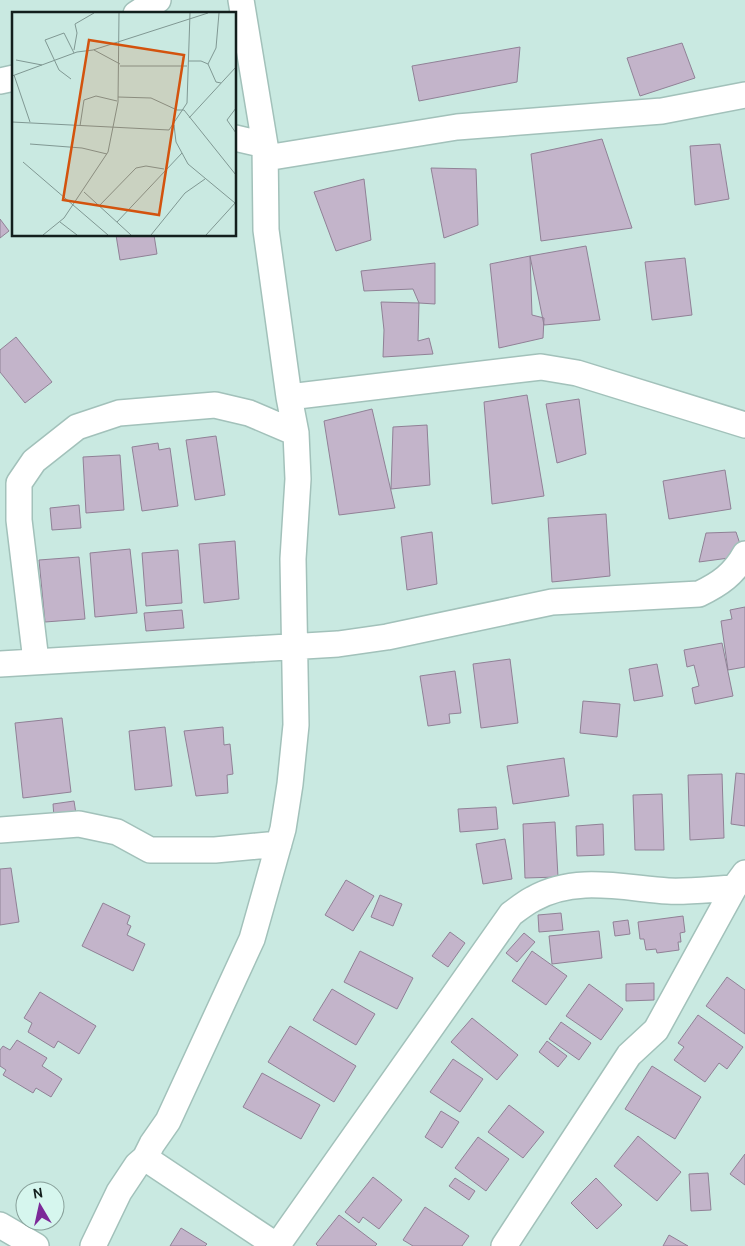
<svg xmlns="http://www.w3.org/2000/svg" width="745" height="1246" viewBox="0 0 745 1246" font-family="Cabin,sans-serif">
<rect width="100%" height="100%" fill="#c9e9e1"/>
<path fill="#c3b4ca" stroke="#908196" d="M682 43 695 78 640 96 627 58Z
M520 47 517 82 419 101 412 66Z
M602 139 632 228 541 241 531 154Z
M720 144 729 199 695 205 690 146Z
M431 168 476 169 478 225 444 238Z
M364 179 371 240 336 251 314 192Z
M0 219 9 231 0 238Z
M116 235H154L157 254 120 260Z
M586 246 600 320 544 325 530 256Z
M530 256 532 315 544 318 543 338 499 348 490 264Z
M685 258 692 315 652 320 645 262Z
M435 263V304L419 303 413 289 364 291 361 271Z
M381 302 419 303 418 341 429 338 433 354 383 357 384 330Z
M16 337 52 382 25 403 0 372V350Z
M527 395 544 496 492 504 484 402Z
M579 399 586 454 557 463 546 404Z
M372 409 395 508 339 515 324 421Z
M427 425 430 485 391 489 393 427Z
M216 436 225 495 195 500 186 440Z
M158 443 159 450 170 448 178 506 142 511 132 447Z
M120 455 124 510 86 513 83 457Z
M725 470 731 509 669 519 663 481Z
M79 505 81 528 52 530 50 508Z
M606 514 610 576 552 582 548 518Z
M432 532 437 584 407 590 401 537Z
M736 532 744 556 699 562 706 533Z
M235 541 239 599 204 603 199 544Z
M130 549 137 613 95 617 90 553Z
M178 550 182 603 146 606 142 553Z
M79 557 85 619 45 622 39 560Z
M745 607V667L728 670 721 621 732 619 730 610Z
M182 610 184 628 146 631 144 613Z
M722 643 733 696 695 704 692 688 699 686 694 665 687 667 684 650Z
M510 659 518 723 481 728 473 664Z
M657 664 663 696 634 701 629 669Z
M455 671 461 713 449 714 450 723 428 726 420 676Z
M583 701 620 704 617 737 580 733Z
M62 718 71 792 23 798 15 723Z
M165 727 172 786 135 790 129 731Z
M223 727 224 745 230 744 233 774 227 775 228 793 196 796 184 731Z
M564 758 569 796 513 804 507 766Z
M736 773 745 774V826L731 824Z
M722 774 724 838 690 840 688 775Z
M662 794 664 850H635L633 795Z
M74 801 76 814 54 817 53 804Z
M496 807 498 829 460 832 458 809Z
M555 822 558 877 525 878 523 824Z
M603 824 604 855 577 856 576 826Z
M505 839 512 879 483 884 476 844Z
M11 868 19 922 0 925V869Z
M346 880 374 896 353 931 325 915Z
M380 895 402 904 393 926 371 917Z
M103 903 130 916 127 924 131 926 127 935 145 944 133 971 82 946Z
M561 913 563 930 539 932 538 915Z
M683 916 685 932 680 933 681 942H678L679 950 657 953 656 949 646 950 644 939H640L638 922Z
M628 920 630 934 615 936 613 922Z
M599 931 602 958 552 964 549 936Z
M450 932 465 943 448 967 432 956Z
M524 933 535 942 517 962 506 953Z
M360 951 413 978 397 1009 344 982Z
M532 951 567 976 546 1005 512 981Z
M727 977 745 990V1034L706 1006Z
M654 983V1000L626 1001V984Z
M589 984 623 1009 601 1040 566 1016Z
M332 989 375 1014 356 1045 313 1020Z
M40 992 96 1026 79 1054 58 1041 54 1048 28 1032 32 1023 24 1018Z
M698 1015 743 1047 727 1069 719 1063 705 1082 674 1060 684 1047 678 1043Z
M472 1018 518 1055 497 1080 451 1042Z
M561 1022 591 1043 579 1060 549 1039Z
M290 1026 356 1066 334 1102 268 1062Z
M17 1040 47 1058 42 1066 62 1079 51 1097 36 1088 33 1093 3 1075 6 1070 0 1066V1050L3 1046 10 1050Z
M547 1041 567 1056 558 1067 539 1052Z
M453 1059 483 1079 460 1112 430 1092Z
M652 1066 701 1097 675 1139 625 1109Z
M262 1073 320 1105 301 1139 243 1107Z
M509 1105 544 1132 523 1158 488 1132Z
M441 1111 459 1122 442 1148 425 1137Z
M638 1136 681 1172 657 1201 614 1166Z
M478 1137 509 1159 486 1191 455 1168Z
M745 1154V1185L730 1174Z
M708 1173 711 1210 691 1211 689 1174Z
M373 1177 402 1200 379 1229 363 1217 359 1223 345 1212Z
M455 1178 475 1191 469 1200 449 1186Z
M596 1178 622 1205 597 1229 571 1203Z
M425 1207 469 1236 462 1246H413L403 1240Z
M339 1215 377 1244 375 1246H318L316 1244Z
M181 1228 207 1244 205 1246H170Z
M669 1235 688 1246H663Z"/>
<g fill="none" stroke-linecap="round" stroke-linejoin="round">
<g stroke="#a2c1ba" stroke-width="28">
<path id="minor" d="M136 14 158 0
M0 81 14 78
M235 138 265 145
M266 158 457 127 662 111 745 95
M289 397 541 367 577 373 745 425
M36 661 19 520V483L34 461 77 427 119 413 215 405 249 413 296 433
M0 664 338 644 387 637 552 602 699 594C720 584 734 574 745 554
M0 830 79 824 117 832 150 850H215L279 844
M145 1158 277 1246
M0 1225 36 1246
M93 1246 119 1192 137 1165 145 1158 152 1144 168 1121 252 939 283 829 290 784 296 725 293 559 298 479 296 433 289 397 266 230 265 145 241 0
M277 1246 511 914C518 909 525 903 533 899 575 875 623 888 668 891 690 892 712 889 734 888
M504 1246 629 1055 656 1030 734 888 745 873"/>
</g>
<use href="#minor" stroke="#fff" stroke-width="25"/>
</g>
<g transform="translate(12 12)">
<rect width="224" height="224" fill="#c9e9e1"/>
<path fill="none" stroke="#809893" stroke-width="1" d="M207 1 204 36 196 52 204 70 209 71M62 38 65 21 63 12 82 1M82 38 108 52M4 48 30 53M176 49H189L196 52M108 54H175M2 63 18 110M0 64 65 40 81 38 196 1M59 67 47 58 33 28 52 21 62 41M106 85 139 86 165 98H172L224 163M224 96 215 108 224 121M177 106 224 55M0 110 157 118 175 91 178 1M162 113 164 130 176 152 223 191M68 114 72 88 84 84 105 89M18 132 70 136 95 142M11 150 96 223M72 180 119 223M87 194 124 156 134 154 152 157M48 210 65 223M105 210 170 141M31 223 52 206 96 140 106 90 107 1M139 223 173 181 193 167M194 223 224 190"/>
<path fill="#d3530e" fill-opacity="0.15" stroke="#d3530e" stroke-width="2.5" d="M77 28 172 43 147 203 51 188Z"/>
<rect width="224" height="224" fill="none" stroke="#131f1d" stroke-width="2.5"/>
</g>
<g transform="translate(40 1206) rotate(351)"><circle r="24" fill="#d6f6ee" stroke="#88a09a"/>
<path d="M0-4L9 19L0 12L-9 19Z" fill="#7c2998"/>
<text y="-8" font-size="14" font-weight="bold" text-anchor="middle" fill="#131f1d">N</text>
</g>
</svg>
